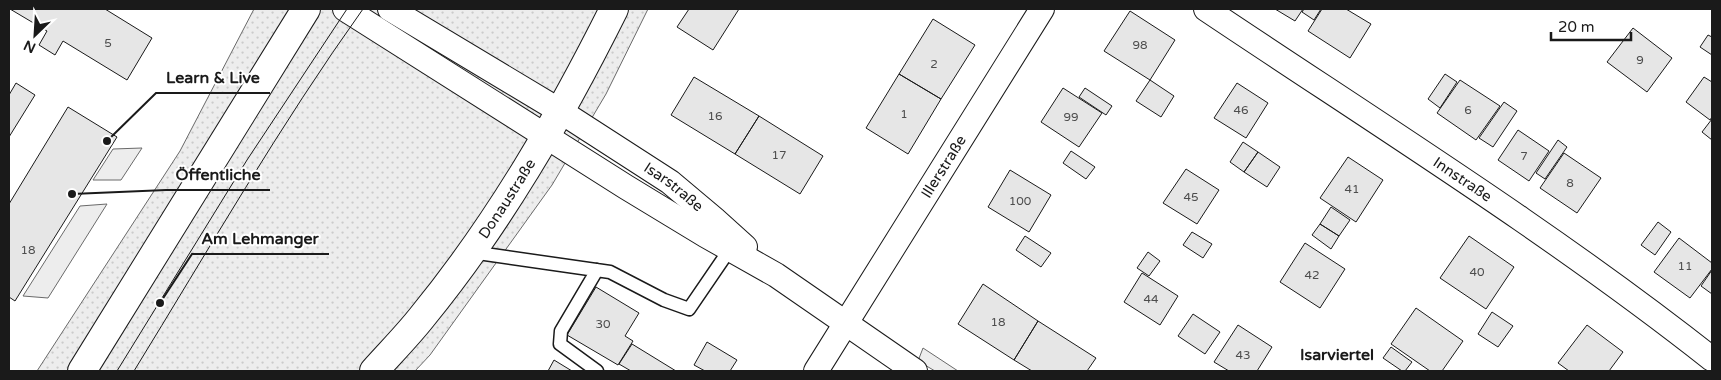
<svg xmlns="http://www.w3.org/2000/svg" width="1721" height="380" viewBox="0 0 1721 380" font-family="'Varela Round',sans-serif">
<defs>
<pattern id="grass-dots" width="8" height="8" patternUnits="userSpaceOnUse" patternTransform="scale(1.25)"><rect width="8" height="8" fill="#ededed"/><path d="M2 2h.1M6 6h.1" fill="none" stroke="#cbcbcb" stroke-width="1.8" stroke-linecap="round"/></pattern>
</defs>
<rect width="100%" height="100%" fill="#fff"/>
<path fill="url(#grass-dots)" stroke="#6a6a6a" d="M254 9H648L606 94 552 185 430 355 415 371H37L180 151Z"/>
<path fill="#ededed" stroke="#6a6a6a" d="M142 148 121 180H93L113 149Z
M107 204 48 298 23 296 80 206Z
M923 348 958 371H935L918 361Z"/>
<path fill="#e6e6e6" stroke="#1a1a1a" d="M10 9H105L152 38 127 80 63 41 55 55 39 45 47 31Z
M689 9H739L713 50 677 27Z
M1275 9H1303L1295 21Z
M1304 9H1321L1314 20 1302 12Z
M1322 9H1346L1371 24 1350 58 1308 31Z
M1130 11 1175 40 1150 80 1104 51Z
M933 19 975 45 941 99 899 74Z
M1633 28 1672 58 1647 92 1607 62Z
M1708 35 1712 37V55L1700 47Z
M899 74 941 99 908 154 866 128Z
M1445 74 1457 82 1440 108 1428 99Z
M694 77 759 116 735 154 671 115Z
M1704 77 1712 82V117L1710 120 1686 102Z
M1150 80 1174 96 1161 117 1136 101Z
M1460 80 1500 106 1476 140 1437 113Z
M16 83 35 95 9 137V95Z
M1237 83 1268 103 1246 138 1214 118Z
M1063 88 1102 113 1079 147 1041 122Z
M1085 88 1112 106 1106 115 1079 97Z
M1504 102 1517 111 1493 147 1479 138Z
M68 107 117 137 15 301 9 297V204Z
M759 116 823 156 800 194 735 154Z
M1712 119V140L1702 132Z
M1518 130 1549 151 1529 181 1498 160Z
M1558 140 1567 147 1545 179 1536 173Z
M1243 142 1258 152 1244 172 1230 162Z
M1071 151 1095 167 1086 179 1063 163Z
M1258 152 1280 167 1267 187 1244 172Z
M1564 153 1601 178 1577 213 1540 188Z
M1348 157 1383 180 1356 222 1320 198Z
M1186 169 1219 190 1197 224 1163 203Z
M1010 170 1051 195 1029 232 988 207Z
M1331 207 1350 220 1339 236 1320 224Z
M1658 222 1671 232 1655 255 1641 245Z
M1320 224 1339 236 1331 249 1312 235Z
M1192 232 1212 244 1203 258 1183 245Z
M1025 236 1051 253 1041 267 1016 250Z
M1469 236 1514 267 1486 309 1440 278Z
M1679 238 1712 263V269L1690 298 1654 272Z
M1305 243 1345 269 1320 308 1280 282Z
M1148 252 1160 261 1149 276 1137 268Z
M1712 270V294L1701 286Z
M1142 273 1178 296 1160 325 1124 302Z
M983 284 1038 321 1014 360 958 324Z
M596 287 639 313 625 336 633 341 618 365 567 335Z
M1416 308 1463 341 1442 371H1430L1391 344Z
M1492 312 1513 326 1498 347 1478 334Z
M1193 314 1220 332 1205 354 1178 336Z
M1038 321 1096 358 1087 371H1032L1014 360Z
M1238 325 1272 347 1257 371H1229L1214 362Z
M1587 325 1623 352 1609 371H1569L1558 363Z
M707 342 737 360 730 371H705L694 365Z
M632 344 676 371H631L619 364Z
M1391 347 1412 362 1405 371H1402L1383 358Z
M554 360 572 371H548Z"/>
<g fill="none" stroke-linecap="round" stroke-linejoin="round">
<g stroke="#1a1a1a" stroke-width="15">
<path id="service" d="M471 252 610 272 664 300 689 309 730 249
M597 371 560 344 561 331 597 270"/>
</g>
<g stroke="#1a1a1a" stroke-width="26">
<g id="minor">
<path d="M345 9 626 187 705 235 776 275 915 371"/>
<path id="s1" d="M390 9 560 111 670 182 714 219 745 247"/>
<path id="s2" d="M1206 9C1376 123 1551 232 1712 359"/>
<path id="s3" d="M816 371 1042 9"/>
</g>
</g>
<g stroke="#1a1a1a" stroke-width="30">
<g id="secondary">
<path d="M82 371 306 9"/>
<path id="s4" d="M374 371C390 353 407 336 422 317 499 223 560 117 614 9"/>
</g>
</g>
<use href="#service" stroke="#fff" stroke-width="12"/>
<use href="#minor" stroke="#fff" stroke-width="24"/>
<use href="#secondary" stroke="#fff" stroke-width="28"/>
<path stroke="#1a1a1a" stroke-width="1" d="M117 371 247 160 347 9
M134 371C209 249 280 125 363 9"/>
</g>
<g text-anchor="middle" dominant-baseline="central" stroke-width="4" stroke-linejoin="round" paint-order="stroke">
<g font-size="12" fill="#4d4d4d">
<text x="108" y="43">5</text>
<text x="1140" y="45">98</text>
<text x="1640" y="60">9</text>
<text x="934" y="64">2</text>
<text x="1241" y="110">46</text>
<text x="1468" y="110">6</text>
<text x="904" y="114">1</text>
<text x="715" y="116">16</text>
<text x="1071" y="117">99</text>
<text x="779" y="155">17</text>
<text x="1524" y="156">7</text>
<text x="1570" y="183">8</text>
<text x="1352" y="189">41</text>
<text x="1191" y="197">45</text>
<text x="1020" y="201">100</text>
<text x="28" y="250">18</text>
<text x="1685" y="266">11</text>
<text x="1477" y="272">40</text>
<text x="1312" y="275">42</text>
<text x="1151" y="299">44</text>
<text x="998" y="322">18</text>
<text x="603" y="324">30</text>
<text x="1243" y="355">43</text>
</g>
<g font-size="15" fill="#1a1a1a" stroke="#fff">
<text stroke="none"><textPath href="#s3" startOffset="241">Illerstraße</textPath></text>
<text stroke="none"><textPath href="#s2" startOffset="308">Innstraße</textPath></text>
<text stroke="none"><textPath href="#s1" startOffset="335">Isarstraße</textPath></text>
<text stroke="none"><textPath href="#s4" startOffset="218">Donaustraße</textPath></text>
</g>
<g font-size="16" font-weight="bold" fill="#1a1a1a" stroke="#fff">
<text x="1337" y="355">Isarviertel</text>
</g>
</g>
<path fill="none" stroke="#1a1a1a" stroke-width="2" d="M107 141L156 93H270M72 194L166 190H270M160 303L192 254H329"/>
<g fill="#1a1a1a" stroke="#fff" stroke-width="2">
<circle cx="107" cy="141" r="5"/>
<circle cx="72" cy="194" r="5"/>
<circle cx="160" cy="303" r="5"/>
</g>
<g font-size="16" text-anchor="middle" font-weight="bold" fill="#1a1a1a" stroke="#fff" stroke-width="4" stroke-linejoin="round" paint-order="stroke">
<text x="213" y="83">Learn &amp; Live</text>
<text x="218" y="180">Öffentliche</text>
<text x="260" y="244">Am Lehmanger</text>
</g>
<rect width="1721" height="380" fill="none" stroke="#1a1a1a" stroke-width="20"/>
<g transform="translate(35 35) rotate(205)" stroke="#ffffff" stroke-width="4" paint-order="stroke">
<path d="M0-4L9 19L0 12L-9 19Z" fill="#1a1a1a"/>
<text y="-8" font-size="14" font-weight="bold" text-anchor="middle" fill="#1a1a1a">N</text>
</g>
<path d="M1551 32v8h80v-8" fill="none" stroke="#1a1a1a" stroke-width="2.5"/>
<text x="1558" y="32" font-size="15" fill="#1a1a1a" stroke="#ffffff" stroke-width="4" paint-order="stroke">20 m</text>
</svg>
